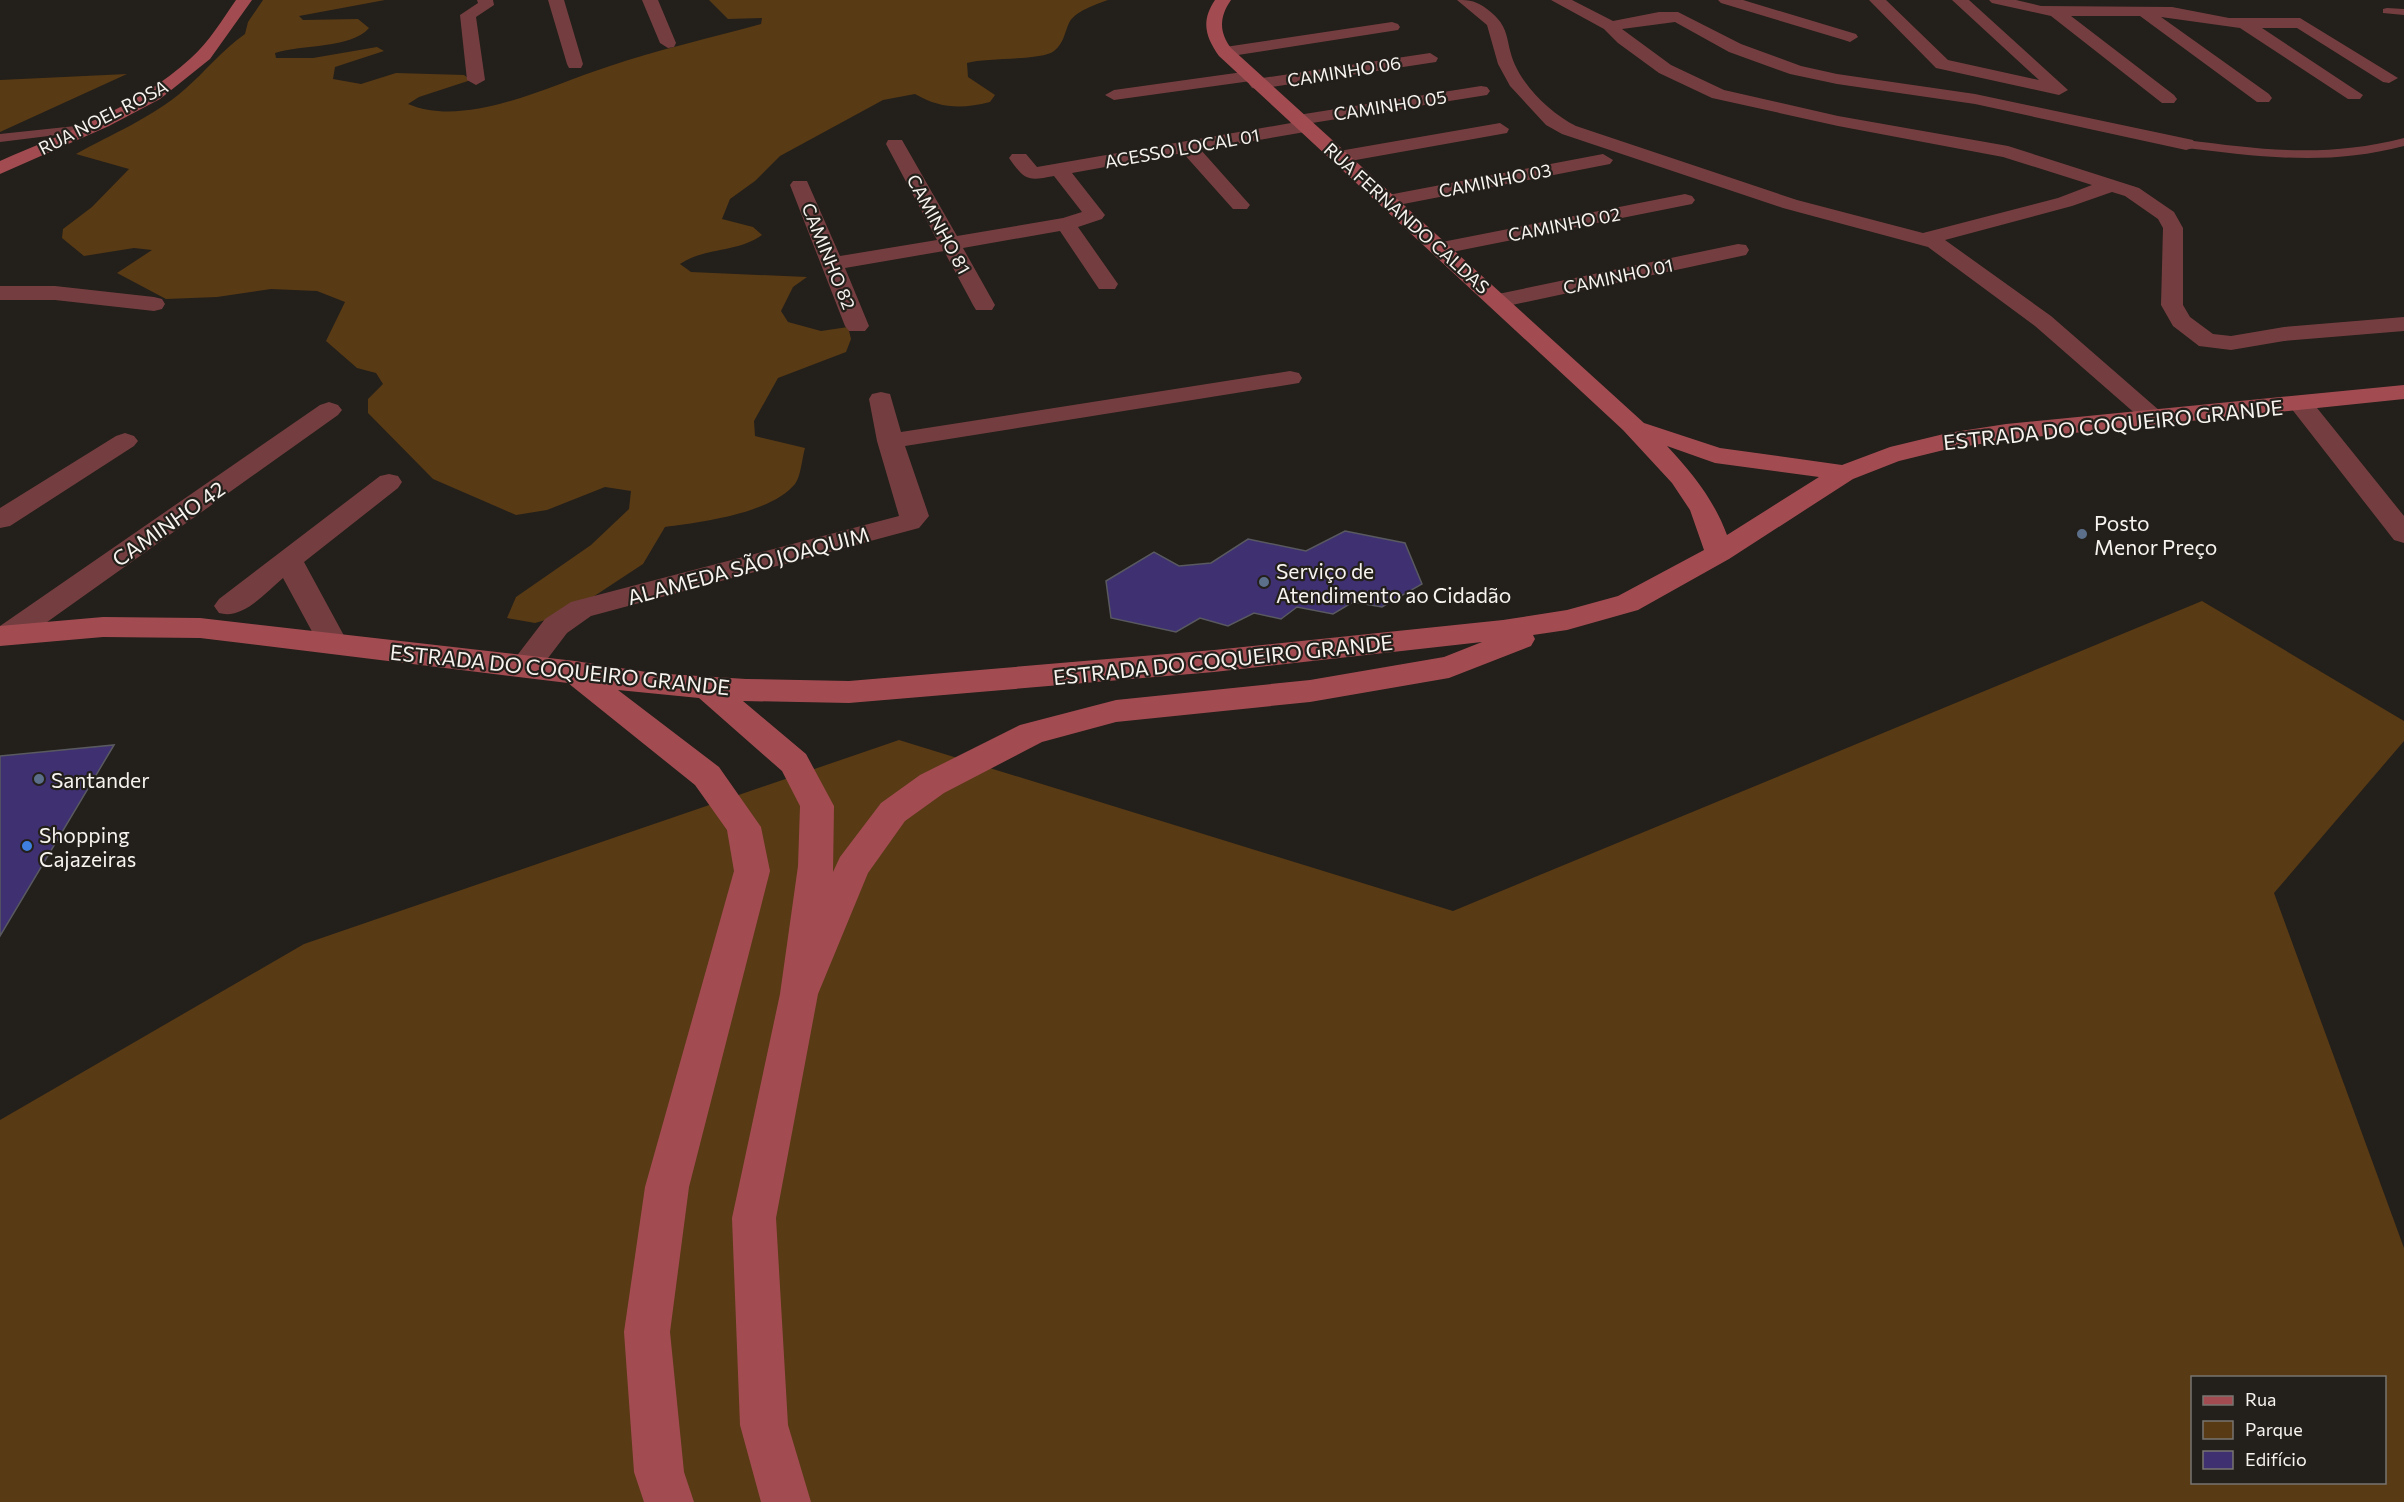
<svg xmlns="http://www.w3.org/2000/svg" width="2404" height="1502" viewBox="0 0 2404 1502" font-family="Commissioner,sans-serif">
<rect width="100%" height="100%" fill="#231f1a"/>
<path fill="#583a15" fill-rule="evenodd" d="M263 0H385L299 16 303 20 358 19 369 28C351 49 302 44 275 53L276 58H313L377 47 384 51 335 67 333 79 361 84 396 73 464 75 471 80 419 97 408 104C467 129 550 85 607 67 657 50 710 38 761 24L762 18 728 19 709 0H1108C1096 4 1074 12 1069 23 1064 34 1064 43 1054 51 1041 61 987 57 967 63L968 77 995 95 990 102C962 109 941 109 915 94L883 100 780 156 755 181 730 199 722 219 753 227 762 235C737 253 705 247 680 264L691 272 807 277 793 287 781 311 788 322 821 331 848 327 851 339 846 352 778 378 754 421 755 436 805 448C802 458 801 476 795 484 770 514 701 522 665 527L643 564 567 614 535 623 507 618 516 597 591 545 629 509 631 491 605 487 547 510 516 515 433 479 368 413V399L383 384 376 373 357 368 326 341 345 302 317 291 271 289 217 297 166 299 117 273 152 250 134 248 84 256 62 238 63 229 92 207 129 169 76 154C112 134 153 117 184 90 205 72 222 50 245 34L248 22Z
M127 74 0 132V80Z
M2202 601 2404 721V741L2274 893 2404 1248V1502H0V1120L304 944 899 740 1453 911ZM2192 1378H2384V1482H2192Z"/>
<path fill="#3e3071" stroke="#595960" stroke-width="1.5" d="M1345 531 1405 543 1422 584 1382 607 1353 602 1333 614 1297 607 1281 619 1254 613 1228 626 1200 618 1176 632 1111 618 1106 581 1154 552 1179 566 1211 563 1248 539 1306 551Z
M114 745 0 936V756Z"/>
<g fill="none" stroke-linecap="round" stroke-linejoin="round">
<path fill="#743e40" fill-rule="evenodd" d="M2387 8 2404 9V15L2383 13V9Z
M85 125 91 129 89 131 0 142V134Z
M2404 138V146C2328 166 2262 157 2186 148L2180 144 2186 140C2265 150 2325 158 2404 138Z"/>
<path fill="#743e40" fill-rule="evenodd" d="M477 0H493L494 5 476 17 485 80 476 85 467 80 460 15 478 3Z
M548 0H564L583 64 581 68H569L567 64Z
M642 0H658L676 43 674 47 668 48 660 43Z
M1457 0C1471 0 1476 1 1487 9 1512 28 1504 39 1515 65 1526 89 1552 114 1576 126L1797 200 1923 233 2058 198 2092 185 2003 157 1838 126 1712 98 1659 73 1618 43 1604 29 1551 0H1572L1613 21 1659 12H1678L1741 44 1801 66 1837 74 1975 94 2193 140 2195 144 2193 148 2186 150 1975 104 1837 84 1790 74 1729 52 1675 22 1622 29 1671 65 1724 90 1838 116 2008 146 2139 188 2174 212 2183 228V305L2190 317 2213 334 2231 336 2284 327 2404 317V331L2284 341 2231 350 2199 346 2173 326 2161 305 2163 228 2158 219 2125 196 2112 192 2072 206 1945 240 2051 316 2168 418 2164 423 2155 426 2146 423 2035 326 1928 247 1783 208 1562 134 1546 125 1510 86 1498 64 1487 25Z
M1718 0H1743L1856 34 1858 37 1850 42 1844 40 1721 3Z
M1869 0H1886L1948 60 2039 80 1952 0H1969L2068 90 2059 95 1936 68Z
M1989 0H2016L2041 6 2172 7 2229 18H2300L2398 78 2389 83 2383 82 2297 28H2262L2363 95 2360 99H2348L2240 28 2161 17 2269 94 2272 98 2269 102H2257L2140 16H2071L2174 95 2177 99 2174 103H2162L2051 16 1992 3Z
M1392 22 1398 24 1400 27 1398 30 1225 57 1217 52 1225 47Z
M1430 53 1438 58 1436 62 1258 89 1252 88 1249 84 1251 81 1114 100 1105 95 1114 90 1250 71 1256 72 1259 76 1256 79Z
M1481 86 1487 87 1490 91 1487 95 1312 123 1314 126 1312 130 1305 132 1201 150 1250 205 1247 209H1233L1183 153 1072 173 1105 215 1102 219 1078 227 1118 284 1115 289H1099L1060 231 963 248 995 305 992 310H976L973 305 944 251 845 268 869 326 865 331H849L845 326 790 185 793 181H807L840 256 937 240 886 144 888 140H902L957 236 1063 218 1082 212 1054 176C1028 181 1025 181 1009 158L1012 154H1026L1037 167 1291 123 1289 120 1292 116 1298 115Z
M1500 123 1509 129 1507 133 1339 163 1329 157 1339 151Z
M1603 154 1613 160 1610 164 1388 207 1381 205 1378 201 1381 197 1388 195Z
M1685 194 1692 196 1695 200 1692 204 1442 254 1434 253 1431 248 1434 243 1442 242Z
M1738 244 1746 245 1749 250 1746 255 1498 308 1490 306 1487 301 1490 296 1498 294Z
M0 286H55L154 297 162 299 165 304 162 309 154 311 55 300H0Z
M1290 371 1299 373 1302 378 1299 383 905 446 929 516 919 528 591 616 567 633 536 674 525 677 514 674 509 666 545 619 571 602 899 516 877 441 869 399 872 394 881 392 890 394 901 432Z
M2300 396 2309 398 2404 516V543L2394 540 2291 408 2288 403 2291 398Z
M329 402 338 405 342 410 338 415 19 642 8 645 0 643V626L320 405Z
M125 433 134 436 138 441 134 446 10 526 0 528V508L116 436Z
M389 474 398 476 402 482 398 488 304 562 348 643 344 650 333 653 322 650 283 578C265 593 243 620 219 613L214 606 219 599 380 476Z"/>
<path fill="#a24c52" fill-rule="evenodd" d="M236 0H252L210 59 160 99 109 126 0 174V161C66 132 137 108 191 58 209 42 222 20 236 0Z
M1215 0H1231C1219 17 1219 32 1231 48L1644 423 1720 448 1842 465 1890 447 1948 433 2006 424 2404 385V399L2006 440 1948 449 1899 461 1853 479 1729 559 1638 610 1567 630 1533 635 1535 639 1531 646 1449 678 1310 702 1116 722 1042 742 944 793 905 821 868 873 818 994 776 1218 788 1425 811 1502H761L740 1425 732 1218 780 994 798 866 800 806 782 771 699 698 618 690 719 767 761 827 770 871 689 1187 670 1332 684 1472 694 1502H644L634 1472 624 1332 645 1187 734 871 727 830 695 785 568 683 200 638 103 637 0 646V626L103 617 200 618 575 661 653 673 746 679 849 681 1214 650 1503 620 1567 610 1618 596 1704 550 1690 510 1672 483 1623 430 1219 56C1205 36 1201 21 1215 0ZM1667 446 1715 463 1819 477 1727 535C1714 500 1693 474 1667 446ZM1482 642 1444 657 1310 680 1116 700 1020 725 920 775 881 803 840 857 833 872 834 806 806 754 743 701 849 703 1214 672Z"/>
</g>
<g fill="#5c6f8a" stroke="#231f1a" stroke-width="2">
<circle cx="2082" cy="534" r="6"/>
<circle cx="1264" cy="582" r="6"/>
<circle cx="39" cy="779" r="6"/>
</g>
<circle fill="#3f7fe0" stroke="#231f1a" stroke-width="2" cx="27" cy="846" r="6"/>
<g text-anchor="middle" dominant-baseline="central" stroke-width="4.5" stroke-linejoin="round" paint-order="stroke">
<g font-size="18" fill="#f7f4f0" stroke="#231f1a">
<text transform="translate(1344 71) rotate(-9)">CAMINHO 06</text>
<text transform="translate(1390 105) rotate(-9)">CAMINHO 05</text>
<text transform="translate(103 117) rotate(-27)">RUA NOEL ROSA</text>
<text transform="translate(1182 148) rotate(-10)">ACESSO LOCAL 01</text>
<text transform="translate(1495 180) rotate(-11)">CAMINHO 03</text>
<text transform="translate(1407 218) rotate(42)">RUA FERNANDO CALDAS</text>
<text transform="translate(939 224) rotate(61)">CAMINHO 81</text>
<text transform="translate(1564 224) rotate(-11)">CAMINHO 02</text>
<text transform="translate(829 256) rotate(68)">CAMINHO 82</text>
<text transform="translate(1618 276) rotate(-12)">CAMINHO 01</text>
</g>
<g font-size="21" fill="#f7f4f0" stroke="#231f1a">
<text transform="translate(2113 424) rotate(-6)">ESTRADA DO COQUEIRO GRANDE</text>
<text transform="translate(168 523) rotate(-35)">CAMINHO 42</text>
<text transform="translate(748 565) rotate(-15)">ALAMEDA SÃO JOAQUIM</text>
<text transform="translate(1223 659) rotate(-6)">ESTRADA DO COQUEIRO GRANDE</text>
<text transform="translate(560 669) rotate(6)">ESTRADA DO COQUEIRO GRANDE</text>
</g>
<g font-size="21" fill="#f7f4f0" stroke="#231f1a" text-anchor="start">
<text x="2094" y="522">Posto<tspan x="2094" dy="24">Menor Preço</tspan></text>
<text x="1276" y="570">Serviço de<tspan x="1276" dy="24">Atendimento ao Cidadão</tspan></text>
<text x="51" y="779">Santander</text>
<text x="39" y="834">Shopping<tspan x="39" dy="24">Cajazeiras</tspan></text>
</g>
</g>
<rect x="2191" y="1376" width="195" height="108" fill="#231f1a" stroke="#787470" stroke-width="1.5"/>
<rect x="2203" y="1396" width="30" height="9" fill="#a24c52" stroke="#787470" stroke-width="1.5"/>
<text x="2245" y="1406" font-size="18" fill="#f7f4f0">Rua</text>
<rect x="2203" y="1421" width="30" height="18" fill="#583a15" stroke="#787470" stroke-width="1.5"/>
<text x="2245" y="1436" font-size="18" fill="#f7f4f0">Parque</text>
<rect x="2203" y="1451" width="30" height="18" fill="#3e3071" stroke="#787470" stroke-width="1.5"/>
<text x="2245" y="1466" font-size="18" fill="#f7f4f0">Edifício</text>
</svg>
